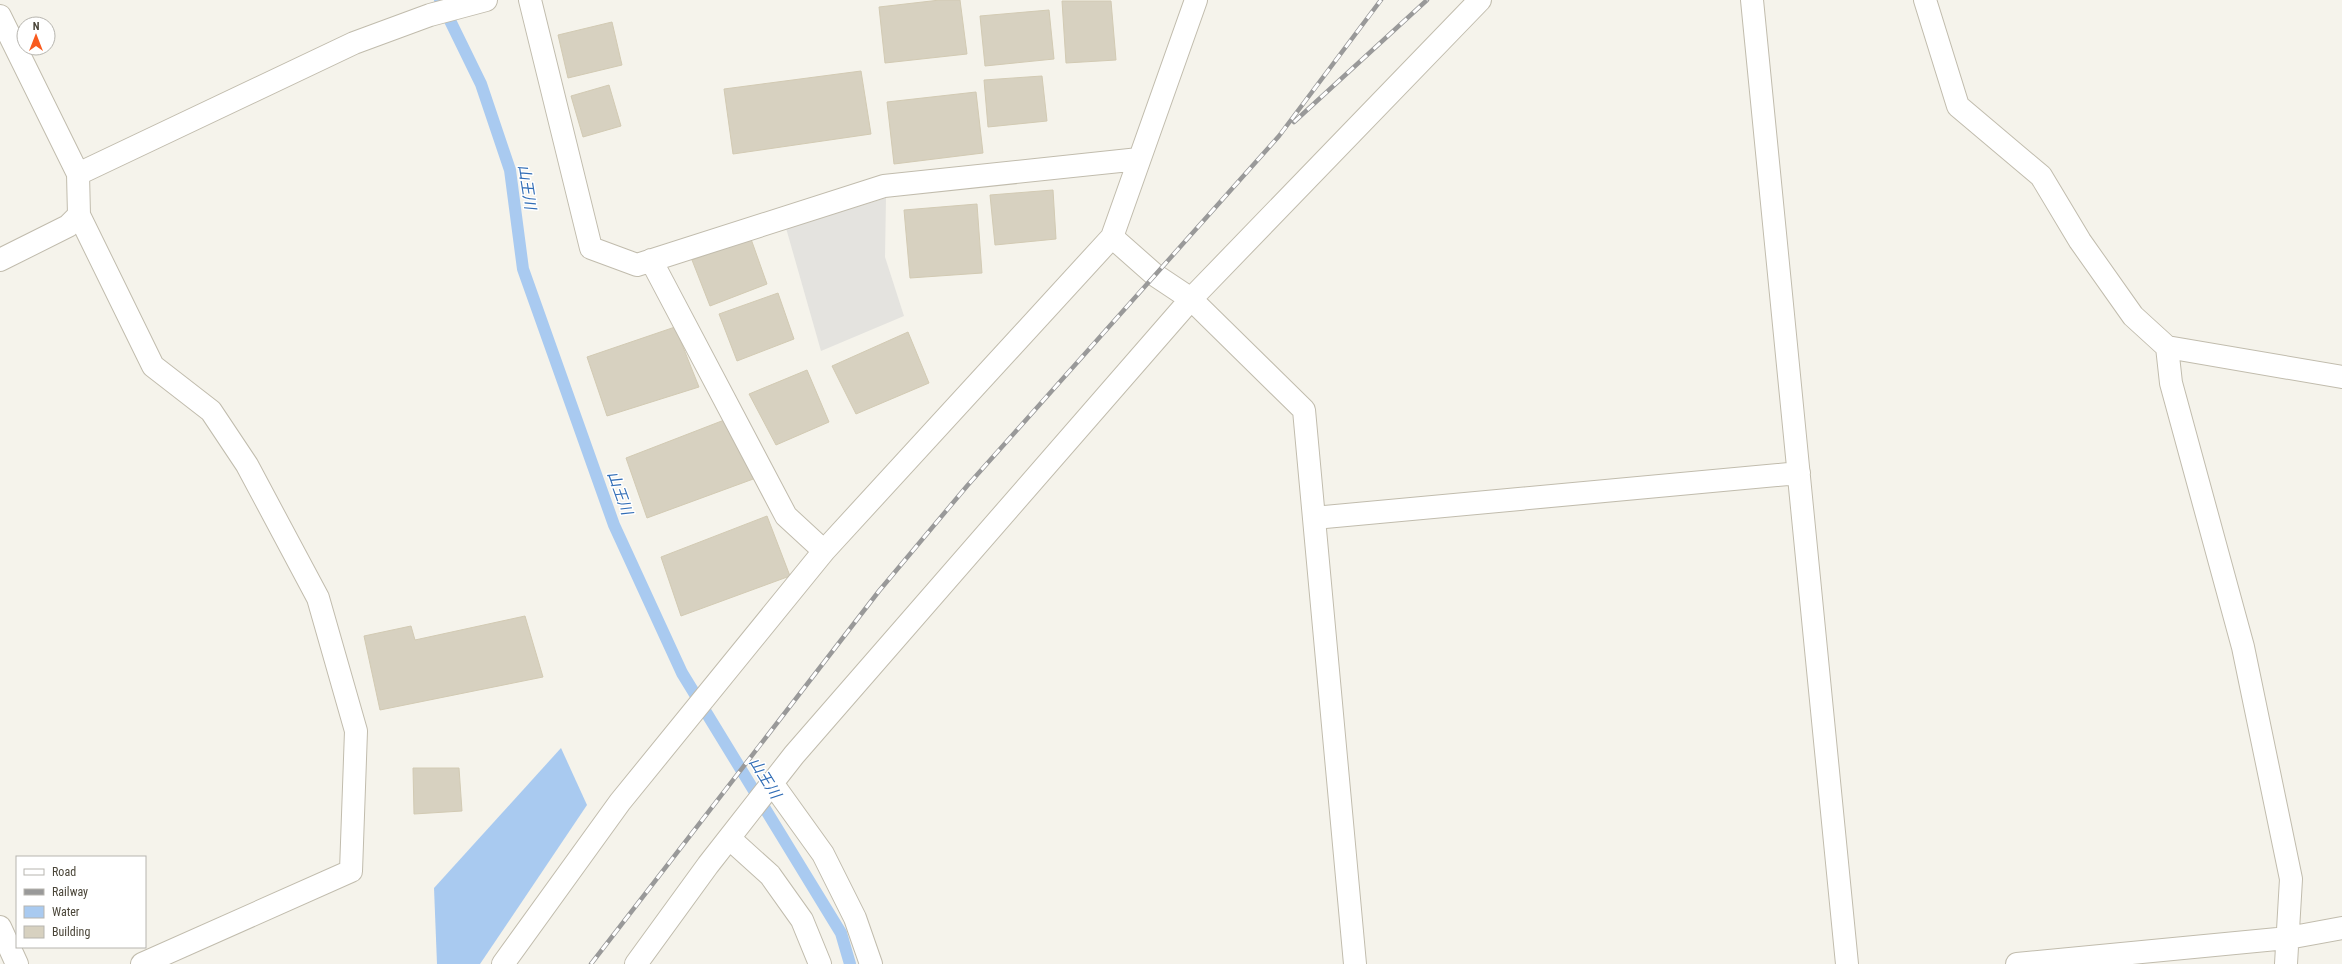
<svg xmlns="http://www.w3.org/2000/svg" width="2342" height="964" viewBox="0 0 2342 964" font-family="'Roboto Condensed','Noto Sans JP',sans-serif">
<rect width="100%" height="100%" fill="#f5f3eb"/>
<path fill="#e4e3df" d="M886 198 885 257 904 316 821 351 786 228Z"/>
<path fill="#a9caf0" d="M561 748 587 805 480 964H437L434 888Z"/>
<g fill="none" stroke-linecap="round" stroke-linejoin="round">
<path stroke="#a9caf0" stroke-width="12" d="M440 0 481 84 510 170 523 269 614 525 682 673 841 933 850 964"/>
</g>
<path fill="#d7d1c0" stroke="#d2cab3" d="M940 0H960L967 54 885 63 879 7Z
M1062 1H1111L1116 60 1066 63Z
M1049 10 1054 59 985 66 980 16Z
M612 22 622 65 568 78 558 35Z
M861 71 871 134 733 154 724 89Z
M1042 76 1047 121 988 127 984 80Z
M609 85 621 126 583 137 571 96Z
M976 92 983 153 894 164 887 102Z
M1053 190 1056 239 995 245 990 195Z
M977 204 982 273 910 278 904 210Z
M751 239 767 284 710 306 692 260Z
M778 293 794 339 737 361 719 314Z
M675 327 699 387 607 416 587 357Z
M908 332 929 383 856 414 832 366Z
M807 370 829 422 776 445 749 394Z
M732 417 756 478 647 518 626 458Z
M767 516 790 576 681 616 661 557Z
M525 616 543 677 380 710 364 636 411 626 415 640Z
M413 768H459L462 811 414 814Z"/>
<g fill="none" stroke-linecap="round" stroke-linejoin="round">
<g stroke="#c1bcad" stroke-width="24">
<path id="minor" d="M530 0 591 248 637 265 884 186 1139 159
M1752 0 1847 964
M1925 0 1958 106 2041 176 2080 241 2133 316 2167 347 2171 383 2243 647 2291 879 2286 964
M0 16 78 174 79 215 68 226 0 260
M78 174 354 43 430 15 486 0
M79 215 153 366 211 411 247 465 318 598 356 731 351 871 142 964
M1112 237 1155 275 1191 299 1304 410 1355 964
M651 260 786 516 824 551
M2167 347 2342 377
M1314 518 1799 473
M772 783 823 854 855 918 871 964
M729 838 770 875 802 920 820 964
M0 927 17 964
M503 964 620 802 824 551 1112 237 1196 0
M636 964 708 865 794 755 1191 299 1480 0
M2017 964 2288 938 2342 928"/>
</g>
<use href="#minor" stroke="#fff" stroke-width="22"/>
<g stroke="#999" stroke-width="4.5">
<path id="rail" d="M1294 122 1427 0
M591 964 879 591 967 486 1279 136 1381 0"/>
</g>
<use href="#rail" stroke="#fff" stroke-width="3" stroke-dasharray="9" stroke-linecap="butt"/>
</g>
<g text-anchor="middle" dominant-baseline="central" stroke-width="3" stroke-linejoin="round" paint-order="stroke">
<g font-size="15" font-style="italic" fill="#316db6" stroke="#fff">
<text transform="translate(527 187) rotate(81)">山王川</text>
<text transform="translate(620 493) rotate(70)">山王川</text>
<text transform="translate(765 778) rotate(58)">山王川</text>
</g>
</g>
<rect x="16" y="856" width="130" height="92" fill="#ffffff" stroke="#b7b5af"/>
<rect x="24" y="869" width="20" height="6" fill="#ffffff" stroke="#b7b5af"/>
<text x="52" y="876" font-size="12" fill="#4a4538">Road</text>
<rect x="24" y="889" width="20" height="6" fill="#999999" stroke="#b7b5af"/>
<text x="52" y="896" font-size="12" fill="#4a4538">Railway</text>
<rect x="24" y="906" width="20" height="12" fill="#a9caf0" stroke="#b7b5af"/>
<text x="52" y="916" font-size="12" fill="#4a4538">Water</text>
<rect x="24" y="926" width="20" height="12" fill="#d7d1c0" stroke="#b7b5af"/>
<text x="52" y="936" font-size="12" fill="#4a4538">Building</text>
<g transform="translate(36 36)"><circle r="19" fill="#ffffff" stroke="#b7b5af"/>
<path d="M0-3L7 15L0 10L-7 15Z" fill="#f85b1f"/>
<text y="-6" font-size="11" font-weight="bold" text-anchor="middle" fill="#4a4538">N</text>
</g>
</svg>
